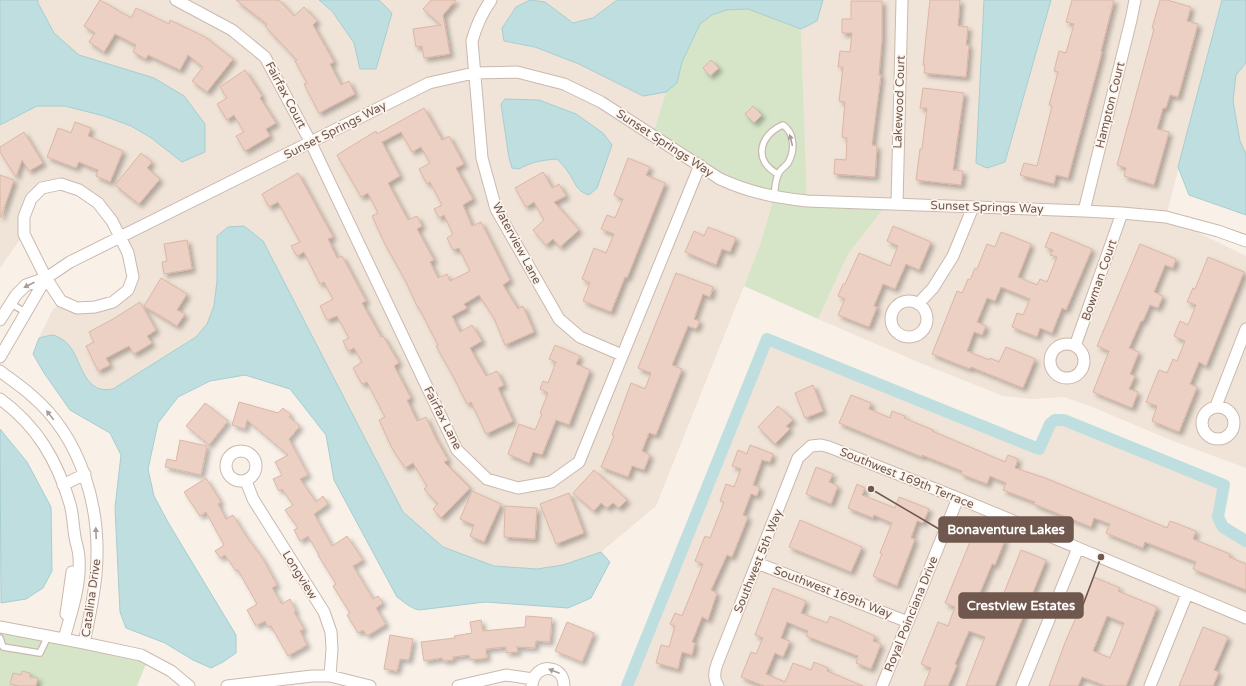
<svg xmlns="http://www.w3.org/2000/svg" width="1246" height="686" viewBox="0 0 1246 686" font-family="'Varela Round',sans-serif">
<defs>
<filter id="shadow"><feDropShadow dx="3.5" dy="3.5" stdDeviation="2" flood-color="#0004"/></filter>
</defs>
<rect width="100%" height="100%" fill="#f9f1e8"/>
<path fill="#f0e3d7" d="M38 0H319L332 11 354 43 360 69H376L392 13 379 0H617L593 18 573 23 545 2 516 7 502 27 504 41 535 47 579 64 642 96 666 92 653 134 774 197 761 242 744 286 656 506 601 552 563 565 537 569 494 566 443 547 403 512 263 241 244 226 217 236V281L214 306 207 324 196 337 113 389 104 391 95 388 89 383 83 372 78 359 54 335 39 338 52 311 61 301 95 307 128 290V253L98 203 61 184 31 199 24 234 0 268V125L37 106H65L104 116 131 126 150 137 154 78 79 56 54 33 38 3Z
M823 0H984L976 163 1005 162 1051 0H1222L1166 217 1246 256V468L1173 441 1090 406 1064 397 1032 399 1003 396 918 362 818 319 848 254 886 204 807 201 801 29 817 21Z
M1246 63V154L1240 141 1233 101 1236 75Z
M767 339 1038 449 1050 424 1055 420H1064L1224 485 1218 517 1223 527 1246 541V686H627Z"/>
<path fill="#d6e5c8" d="M748 9 801 29 807 201 887 204 848 254 818 319 744 286 761 242 774 197 740 188 653 134 666 92 677 83 682 62 700 24 712 15 726 10Z
M0 627 148 659 137 686H0Z"/>
<path fill="#bfdee0" stroke="#a6ced1" d="M0 0H38V3L54 33 79 55 154 78 184 96 205 124V152L182 162 150 137 131 126 104 116 65 106H37L0 125Z
M319 0H379L392 13 376 69H360L354 43 332 11Z
M530 0 545 2 573 23 593 18 617 0H823L817 21 801 29 748 9 726 10 712 15 700 24 682 62 677 83 666 92 643 96 579 64 535 47 504 41 502 28 516 7Z
M984 0H1051L1005 162 987 168 976 163Z
M1222 0H1246V63L1236 75 1233 101 1240 141 1246 154V215L1189 195 1178 167Z
M505 99 539 100 576 114 603 133 612 145 597 188 589 195C575 191 576 182 568 172 565 167 561 163 557 159 543 160 531 162 519 169L512 168 509 158 501 104Z
M244 226 263 241 403 512 443 547 494 566 537 569 563 565 601 552 610 562 591 598 568 608 485 602 419 610C410 608 404 602 397 597L334 480 326 435 290 389 245 375 210 381 178 397 158 423 148 469 154 496 169 524 236 635V653L223 662 211 668 193 660 165 643 126 628 120 612 115 508 121 455 110 433 70 410 44 373 33 354 39 338C43 337 50 335 54 335 56 336 58 337 60 338 84 350 78 396 113 389L196 337 207 324 214 306 217 281V236L228 227Z
M0 429 27 462 51 507 52 571 43 588 26 599 1 603Z"/>
<g fill="none" stroke-linecap="round" stroke-linejoin="round">
<path stroke="#bfdee0" stroke-width="12" d="M627 686 767 339 1039 449 1050 424 1055 420H1064L1224 485 1218 517 1223 527 1246 541"/>
</g>
<path fill="#ebd0c3" stroke="#dcb6a5" fill-rule="evenodd" filter="url(#shadow)" d="M100 0 131 18 136 8 169 24 170 20 205 37 233 59 207 92 192 81 203 67 188 55 180 70 148 55 146 59 133 52 136 45 115 34 104 52 89 42 95 33 84 26Z
M236 0H279L294 16 304 7 317 21 313 25 334 62 330 64 341 85 349 81 355 94 319 113 304 84 307 83 295 61 297 60 265 26 267 24Z
M431 0H456L443 15 450 54 424 58 422 46 416 47 413 29 441 25 423 9Z
M930 0H960L958 26 968 27 966 45H969L966 77 924 73 925 65H923Z
M1072 0H1114L1101 51 1102 52 1068 178 1056 175 1054 184 1020 175 1024 163 1037 166 1052 106 1049 105 1058 72 1054 71 1059 51 1066 53 1074 24 1066 22Z
M1160 0H1167L1191 7 1187 21 1198 24 1178 97 1170 95 1166 108H1163L1157 129 1169 132 1154 185 1124 176 1126 168 1117 165 1154 29 1152 28Z
M851 1H882V39L879 75H881L872 145 877 146 875 177 834 174 835 159 846 160 847 138 842 137 845 102 839 101 843 67H838L840 51 850 52 852 33H842V19H851Z
M711 60 719 68 710 76 703 68Z
M245 70 262 96 260 98 276 123 266 129 270 136 245 151 236 136 244 132 234 115 227 120 217 104 227 98 220 87Z
M923 88 964 93 953 170 963 171 961 185 916 180 920 149H922L927 108H920Z
M753 106 762 115 754 123 745 114Z
M424 108 442 140 449 136 464 164 456 168 473 199 463 205 472 226 481 222 510 280 503 285 518 309 523 306 534 332 505 345 494 318 479 295 464 304 467 308 452 316 460 332 472 325 482 341 470 348 486 376 497 371 504 385 498 388 513 421 486 434 471 402 467 404 453 376 436 346 438 345 419 308H418L405 280 385 244 372 216 378 213 368 193 361 197 337 155 376 131 377 134ZM401 132 412 152 421 147 430 163 419 169 427 184 430 182 442 205 434 209 439 218 444 215 453 234 447 238 453 250 459 248 470 271 450 281 447 274 438 278 430 262 434 260 417 229 422 226 417 216 408 220 388 183 400 176 382 142Z
M75 122 91 128 88 136 123 151 110 182 96 176 98 170 79 162 76 168 47 157 58 128 71 133Z
M24 132 43 163 29 171 22 160 16 177 0 152V147Z
M141 153 152 162 147 168 160 179 139 204 115 185Z
M628 158 650 167 646 175 665 183 627 278 625 277 611 312 583 301 590 283 582 279 594 248 606 253 614 234 601 229 607 215 615 218 623 199 614 195Z
M543 172 552 188 559 184 566 196 554 202 579 230 560 247 553 239 546 245 533 230 544 220 534 202 526 207 515 188Z
M298 173 333 237 328 239 337 258 342 256 366 301 362 303 381 337 383 336 399 363 394 366 411 398 407 400 417 421 426 417 435 437 448 460 444 462 470 488 441 518 433 509 438 504 424 489 427 486 413 463 405 468 392 448 379 420 385 417 367 382 362 384 353 368 362 362 354 348 348 351 343 341 349 338 337 316 327 320 320 306 333 299 324 282 320 284 304 252 297 256 291 246 300 242 278 202 269 207 262 194Z
M0 175 14 180 1 217H0Z
M893 226 931 242 919 270 906 264 895 289 883 284 874 306 877 307 869 327 838 315 845 299 838 296 843 284H845L859 253 890 266 898 246 887 241Z
M708 227 736 238 730 252 722 249 716 265 685 252 694 231 704 236Z
M1001 232 1031 244 1018 277 1037 285 1040 279 1047 282 1057 257 1050 255 1053 250 1045 247 1051 232 1092 249 1066 310 1062 308 1052 333 1040 328 1037 337 1012 327 1017 313 1023 315 1030 299 1001 287 995 301 987 298 977 322 986 326 982 335 974 332 967 351 989 360 990 358 999 362 1006 347 1035 359 1023 388 971 367 970 369 932 354 957 291 962 293 968 279 970 280 975 268 977 269 987 244 995 247Z
M187 240 192 269 164 274 162 262 167 261 164 244Z
M1140 244 1176 259 1173 268 1165 265 1154 292 1163 296 1158 308 1150 305 1143 321H1141L1129 348 1139 352 1130 374 1135 376 1129 389 1138 392 1132 408 1093 392 1109 351 1097 346Z
M1208 257 1244 272 1206 366 1199 362 1190 384 1197 387 1179 432 1152 421 1157 406 1146 402 1159 370 1167 373 1173 359 1177 361 1185 341 1174 336 1180 321 1188 325 1196 305 1187 302 1193 288 1195 289Z
M676 273 713 287 710 297 703 294 694 319 700 321 696 329 688 326 672 365 682 369 656 435 649 433 642 451 650 455 644 470 632 466 628 477 601 467 614 436 612 435 631 383 645 389 651 373 638 368Z
M161 278 187 294 177 310 185 314 177 326 144 306Z
M140 302 156 330 147 336 152 343 134 354 129 346 106 358 110 365 98 371 86 346 94 342 89 332 113 319Z
M555 345 580 356 576 364 590 370 569 425 556 420 542 455 533 452 529 463 508 454 519 424 535 430 542 414 540 413 548 393 540 389 543 381 548 383 556 362 549 359Z
M813 385 823 411 805 418 795 393Z
M851 395 871 403 869 409 890 418 892 411 905 416 904 418 933 430 932 431 1005 462 1008 455 1018 459 1015 468 1045 478 1167 528 1170 521 1196 531 1193 539 1230 554 1229 557 1246 564V590L1193 569 1196 562 1145 542 1143 548 1106 533 1110 524 1094 518 1091 527 1034 504 1035 502 1003 490 1006 483 990 476 987 484 961 474 962 471 922 455V457L839 423Z
M239 402 278 413 283 408 291 415 289 417 300 426 289 439 308 475 300 479 316 502 323 496 328 504 314 514 332 546 347 536 363 560 353 566 373 599 378 596 383 603 376 608 386 624 367 636 363 630 358 633 347 615 350 613 333 586 336 584 318 555H319L308 536 300 541 294 530 298 528 285 510 293 505 282 489 279 491 273 479 282 475 275 462 288 455 247 420 245 429 232 425Z
M205 403 228 421 209 445 186 426Z
M778 406 793 420 786 426 790 429 775 444 758 427Z
M180 440 207 446 201 475 165 467 167 459 176 461Z
M750 445 773 454 770 462 762 460 753 485 760 487 757 496 751 494 743 515 748 517 732 557 727 555 711 590 717 593 708 620 702 617 692 642 695 643 692 655 682 652 678 669 656 663 661 645 669 647 675 626 670 624 675 613 682 616 703 564 695 561 705 536 710 538 724 502 720 501 726 484 734 487 741 469 732 466 738 450 747 454Z
M816 467 833 474 829 482 838 486 831 504 806 494Z
M594 470 627 500 619 508 613 503 607 508 601 503 594 511 573 493Z
M206 478 221 502 218 504 226 519 233 515 246 536 263 559 277 585 272 588 282 604 290 599 296 611 294 612 304 629 300 631 307 645 288 656 271 626 268 627 265 621 256 626 247 610 257 604 238 570 236 571 225 555 220 558 215 551 224 545 206 512 200 516 184 492Z
M857 484 865 488 862 495 895 508 899 497 929 509 923 523 917 521 911 538 915 539 897 586 873 576 882 554 880 553 892 523 874 515 873 518 848 508Z
M472 491 501 504 484 542 470 536 474 525 460 519Z
M569 493 584 533 556 544 540 504Z
M505 506 537 508 535 539 504 537Z
M800 520 862 547 851 572 789 547Z
M982 531 1005 540 995 565 992 564 977 600 998 608 1021 550 1046 560 995 686H966L985 637 969 631 955 664 957 665 948 686H924L931 668 921 664 938 622 948 626 955 607 945 603 972 537 979 540Z
M1094 577 1120 588 1118 591 1157 607 1126 686H1106L1082 677 1078 686H1049L1066 640ZM1107 616 1124 623 1110 658 1093 651Z
M773 588 806 601 801 613 827 623 830 616 875 636 873 641 881 644 871 669 856 663 858 656 806 636 808 631 787 622 781 638 790 641 783 657 775 653 766 674 785 682 793 663 811 670 814 662 828 668 827 671 863 686H764L741 677 751 652 756 654 763 638 755 635Z
M526 616 552 618 550 642 536 641 535 648 517 647 518 652 506 653V647L486 649 487 658 471 660 469 655 453 657V660L443 661 442 658 424 661 421 642 455 638 454 636 472 633 470 622 481 620 483 631 525 627Z
M567 622 594 633 582 662 555 651Z
M1203 627 1228 637 1214 670 1219 672 1213 686H1179Z
M390 635 413 639 409 660 400 659 397 671 384 669Z
M22 671 30 673V677L38 678 36 686H19L10 684 13 673 21 675Z"/>
<g fill="none" stroke-linecap="round" stroke-linejoin="round">
<g stroke="#cab9af" stroke-width="8">
<path id="lane" d="M774 197C775 190 775 181 778 175 779 170 785 167 788 163 795 151 795 133 783 125 759 135 753 161 778 174
M10 303 25 312
M0 638 3 647 40 653 48 636"/>
</g>
<g stroke="#cab9af" stroke-width="13">
<path id="street" d="M176 0 232 30 265 57 311 143 457 450 487 479 518 488 551 482 579 462 700 165
M491 0C482 13 476 26 472 41L482 158 496 209 559 319 580 337 622 355
M61 184 79 190 98 203 112 221 128 253 133 277 128 290 113 302 95 307 77 308 61 301 46 278 24 234V217L31 199 42 188Z
M897 204 902 0
M1084 211 1131 20 1135 0
M46 278 70 262 429 83 474 73 517 72 564 84 601 102 720 179C751 193 774 197 807 201L1084 211 1122 213 1166 217 1218 231 1246 241
M891 319a18 18 0 1 1 36 0a18 18 0 1 1-36 0Z
M918 304 933 288 953 256 973 207
M0 320 16 295 26 285 46 278 0 357
M1050 361a17 17 0 1 1 34 0a17 17 0 1 1-34 0Z
M1075 346 1122 213
M0 371C10 379 21 386 31 395 82 438 102 509 96 574 94 597 89 620 84 643
M0 399C37 426 57 460 70 504 73 514 73 526 75 537 76 544 79 551 79 558 81 586 71 613 64 639
M1216 406 1246 329
M1202 423a16 16 0 1 1 32 0a16 16 0 1 1-32 0Z
M226 466a15 15 0 1 1 30 0a15 15 0 1 1-30 0Z
M246 481 253 499 324 612 331 632 332 649 330 676
M63 485 85 474
M757 563 908 622
M66 614 72 572
M0 627 84 643 141 655 171 671 189 686
M532 685C534 663 564 663 564 686
M227 686 312 676H330L370 686
M458 686 506 675 533 679
M718 686C713 679 714 672 717 664L798 458 811 446 821 445 829 447 958 498 1246 618
M882 686 958 498
M1022 686 1078 548
M1150 686 1187 594"/>
</g>
<use href="#lane" stroke="#fff" stroke-width="5.5"/>
<use href="#street" stroke="#fff" stroke-width="11"/>
</g>
<defs><path id="oneway-solid" d="M-6-.8H1V-3.2L6.5 0L1 3.2V.8H-6Z"/></defs>
<g fill="#a99b95">
<use href="#oneway-solid" transform="translate(791 140) rotate(-104)"/>
<use href="#oneway-solid" transform="translate(29 285) rotate(153)"/>
<use href="#oneway-solid" transform="translate(50 415) rotate(-128)"/>
<use href="#oneway-solid" transform="translate(96 533) rotate(-92)"/>
<use href="#oneway-solid" transform="translate(554 671) rotate(-159)"/>
</g>
<g text-anchor="middle" dominant-baseline="central" stroke-width="3.5" stroke-linejoin="round" paint-order="stroke">
<g font-size="12" fill="#70584f" stroke="#fdf5ed">
<text transform="translate(286 95) rotate(62)">Fairfax Court</text>
<text transform="translate(899 102) rotate(-88)">Lakewood Court</text>
<text transform="translate(1110 105) rotate(-76)">Hampton Court</text>
<text transform="translate(335 130) rotate(-27)">Sunset Springs Way</text>
<text transform="translate(665 143) rotate(33)">Sunset Springs Way</text>
<text transform="translate(987 207) rotate(2)">Sunset Springs Way</text>
<text transform="translate(517 243) rotate(62)">Waterview Lane</text>
<text transform="translate(1099 280) rotate(-71)">Bowman Court</text>
<text transform="translate(443 418) rotate(63)">Fairfax Lane</text>
<text transform="translate(907 478) rotate(22)">Southwest 169th Terrace</text>
<text transform="translate(758 561) rotate(-68)">Southwest 5th Way</text>
<text transform="translate(300 575) rotate(58)">Longview</text>
<text transform="translate(833 592) rotate(21)">Southwest 169th Way</text>
<text transform="translate(91 598) rotate(-82)">Catalina Drive</text>
<text transform="translate(911 614) rotate(-68)">Royal Poinciana Drive</text>
</g>
</g>
<path fill="none" stroke="#70584f" stroke-width="1.5" d="M871 489L939 529M1101 557L1083 605"/>
<g fill="#70584f" stroke="#fdf5ed" stroke-width="1.5">
<circle cx="871" cy="489" r="4"/>
<circle cx="1101" cy="557" r="4"/>
</g>
<g fill="#70584f" stroke="#70584f" stroke-width="1.5">
<rect x="939" y="517" width="134" height="25" rx="4"/>
<rect x="959" y="593" width="124" height="25" rx="4"/>
</g>
<g font-size="13" text-anchor="middle" font-weight="bold" fill="#fff">
<text x="1006" y="534">Bonaventure Lakes</text>
<text x="1021" y="610">Crestview Estates</text>
</g>
</svg>
